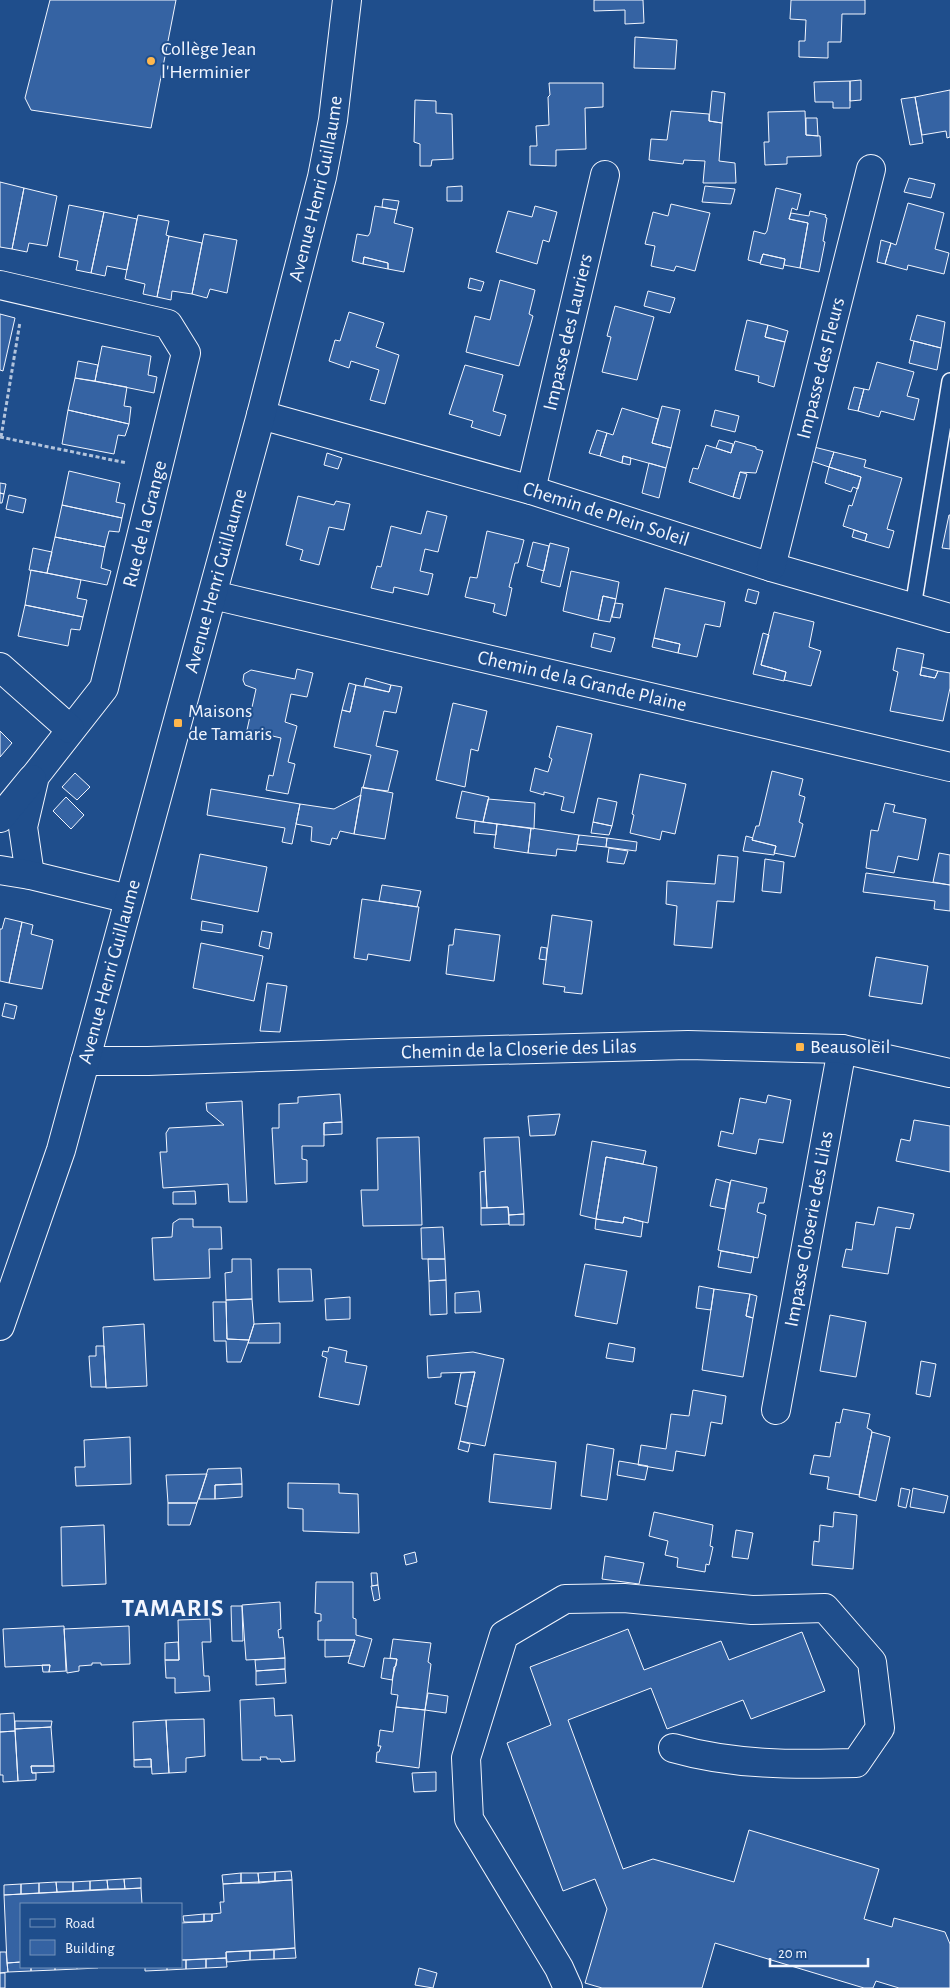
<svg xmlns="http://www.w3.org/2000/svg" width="950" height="1988" viewBox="0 0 950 1988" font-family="'Alegreya Sans',sans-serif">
<rect width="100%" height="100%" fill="#1f4e8c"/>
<path fill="#3563a3" stroke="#f2f6ff" d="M50 0H176L151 128 31 110 25 98Z
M594 0H643L644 23 625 24V10L594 11Z
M791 0H865V14H842L841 42H828V58L799 57V41H805L806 20 790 19Z
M635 37 677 40 675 69 634 68Z
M861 80V100L850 101V81Z
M850 81V108H833V102H815L814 82Z
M549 83H603V107L585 108 586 149 556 150V166L530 165V146H537L536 126 549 125 548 97 550 95Z
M950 90V137L947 138 946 131 922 135 915 97Z
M712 91 725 93 722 123 709 121Z
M915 97 923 143 910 145 901 99Z
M415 100 436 101V113L452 114 453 159 432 160 431 166H420V144L414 142Z
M671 111 709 114V121L722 123 719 161 735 163 736 183H703L705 161 684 160 683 164 649 160 651 139 667 140Z
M805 111 806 135 820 136 821 156 787 157V164L765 165 764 142H769L768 112Z
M806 118H817L818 136 806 135Z
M909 178 935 184 931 198 904 192Z
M0 182 24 188 12 249 0 247Z
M462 186V201H447V187Z
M705 186 735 189 731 204 702 202Z
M24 188 57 196 47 246 29 243 27 252 12 249Z
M776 188 801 194 797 210 792 208 789 219 808 223 800 268 784 265 785 259 763 254 760 263 748 260 754 231 765 234 767 231Z
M383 199 399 201 397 210 382 207Z
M908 203 944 213 935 249 949 253 944 274 908 265 907 270 885 264 891 243 896 245Z
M671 204 710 213 695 271 676 266 674 271 651 266 655 246 645 244 653 212 668 216Z
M69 205 104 212 91 273 76 270 78 261 59 257Z
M375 206 397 210 394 223 413 228 404 272 388 269V263L364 257 363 264 352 261 357 234 368 236 370 233Z
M535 206 557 212 549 242 543 240 537 264 496 252 508 211 532 217Z
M810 211 826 215 825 217 827 218 823 241 825 242 819 272 800 268 808 223 789 219 791 213 809 216Z
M104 212 137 219 127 270 107 266 105 276 91 273Z
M138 215 169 221 166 235 169 236 157 297 143 294 145 284 125 279Z
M204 234 237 240 227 293 210 289 207 298 192 294Z
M169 236 202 243 192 294 172 291 171 300 157 297Z
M881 240 891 243 885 264 877 262Z
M763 254 785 259 783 269 760 264Z
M364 257 388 263V269L363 264Z
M470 278 484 282 481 291 468 288Z
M500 280 535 290 529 314 533 316 519 366 466 352 475 316 490 320Z
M648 291 675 298 670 313 644 306Z
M615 306 654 317 637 380 602 372 611 337 607 336Z
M349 312 384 323 376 347 399 355 385 404 370 400 379 370 351 361 349 368 329 361 335 340 340 341Z
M0 314 15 318 3 371 0 370Z
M917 315 945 322 941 348 910 340Z
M747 320 768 325 765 337 785 342 774 387 758 382 759 376 735 370Z
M768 325 788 331 785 342 765 337Z
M914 341 941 348 937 370 909 363Z
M102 346 151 356 148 375 157 377 154 393 95 381Z
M78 361 98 365 95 381 75 378Z
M877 362 914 372 907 396 919 399 914 420 881 411 879 417 858 411 864 389 869 390Z
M465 365 503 375 493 411 506 415 500 436 471 427 473 421 449 414Z
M75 378 127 387 124 406 131 407 129 424 68 410Z
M854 387 864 389 858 411 848 409Z
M662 406 680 410 671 448 652 443Z
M622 408 658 419 652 443 671 448 666 468 623 456 622 463 600 456 607 433 613 435Z
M68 410 129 424 125 436 118 435 114 454 62 444Z
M715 410 739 416 735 432 711 426Z
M597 430 607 433 600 456 589 453Z
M719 440 733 444 731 453 716 448Z
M735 441 756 447V449L763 451 756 473 740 472 733 497 689 482 693 468 698 469 706 445 731 453Z
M814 447 834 452 829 467 811 461Z
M834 452 866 460 864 467 902 478 887 529 894 531 889 548 865 541 867 534 843 526 849 505 852 506 861 477 829 467Z
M327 453 342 458 338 469 324 465Z
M623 456 631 458 630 465 622 463Z
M649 463 666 468 659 498 642 493Z
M829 467 861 477 858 489 853 487 851 492 825 483Z
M69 471 120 483 116 502 125 504 122 518 62 505Z
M740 472 747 474 740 499 733 497Z
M0 483 6 484 4 494 0 493Z
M0 493 4 494 2 503H0Z
M9 495 26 499 23 513 6 509Z
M298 496 334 505 336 501 350 504 344 530 329 527 319 565 300 560 303 550 286 545Z
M62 505 122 518 119 532 109 531 105 547 55 537Z
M427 511 447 516 438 552 425 549 420 571 433 574 428 595 394 587 393 593 371 588 377 566 381 567 391 526 421 534Z
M949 515H950V549L942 548Z
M854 530 867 534 865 541 852 537Z
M487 531 524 540 518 563H515L509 587 512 588 506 616 493 612 495 604 465 597 470 577 477 578Z
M55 537 105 547 101 568 111 571 107 585 47 573Z
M533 542 549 546 544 571 527 566Z
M550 543 569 548 560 587 541 582Z
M33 548 52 552 47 573 29 570Z
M31 570 81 580 77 598 87 600 83 617 25 605Z
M571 571 619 582 616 599 603 596 598 620 563 611Z
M665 588 725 602 720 627 705 624 697 657 678 653 680 644 654 638Z
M748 589 759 592 756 604 745 601Z
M603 596 616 599 610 622 598 620Z
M615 603 623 604 620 618 612 617Z
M25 605 83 617 80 630 71 629 68 646 18 636Z
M774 612 814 622 809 647 821 651 811 686 784 680 786 672 761 665Z
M594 633 615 638 611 652 591 647Z
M763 633 769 635 761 665 786 672 784 681 753 674Z
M654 638 680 644 678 653 652 647Z
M897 648 924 654 920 675 935 678 938 671 950 673V688L943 721 890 711 898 672 893 670Z
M922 667 938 671 935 678 920 675Z
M297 669 313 673 307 697 291 694 285 722 297 726 288 762 295 764 288 794 266 790 269 775 273 776 281 738 247 730 256 689 245 685 243 680 244 674 251 670 295 679Z
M366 678 391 685 389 692 364 686Z
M349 683 356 685 350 712 342 710Z
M356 685 389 692 391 685 402 687 396 713 384 711 376 746 398 751 388 791 363 788 371 755 334 747 342 710 350 712Z
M453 703 487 711 478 751 471 749 465 787 436 780Z
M557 726 592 734 574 813 561 810 564 797 544 792V795L530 791 535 768 548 772 552 759 549 757Z
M0 731 12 743 0 757Z
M772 771 803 779 799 795 805 797 799 822 803 824 795 857 774 853 776 846 752 840 756 826H759Z
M75 773 90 787 77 800 62 787Z
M640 774 686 784 675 834 662 831 660 840 630 833 634 815 632 814Z
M362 787 393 793 385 839 354 834Z
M211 789 300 804 292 844 282 842 285 828 207 815Z
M462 791 489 797 483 822 456 818Z
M361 795 354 834 340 831 337 839 332 838 330 845 311 841 312 827 296 824 300 804 334 809Z
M66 797 84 815 71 829 53 811Z
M598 798 617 802 612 826 593 822Z
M488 799 535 803 534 829 483 822Z
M885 803 895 805 893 812 926 819 918 860 898 856 894 873 866 868 871 830 878 831Z
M475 821 497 824 496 835 474 833Z
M593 822 612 826 609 835 591 833Z
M497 824 531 828 528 853 494 848Z
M531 828 579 835 576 851 557 849 556 856 528 853Z
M579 835 607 838 606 847 577 844Z
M746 836 753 838 752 840 776 846 774 855 743 851Z
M607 838 637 842 636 851 606 847Z
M609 848 628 851 624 864 607 862Z
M939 853 950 855V885L933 882Z
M200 854 267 867 258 912 191 899Z
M718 855 738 857 734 902 717 901 712 948 674 945 677 906 666 904 667 881 715 884Z
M765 859 784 862 781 893 762 891Z
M866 873 950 885V911L934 909 935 901 863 892Z
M382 885 421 891 417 907 379 901Z
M362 899 419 907 410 961 368 954 367 960 354 958Z
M552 915 592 921 582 994 564 992 565 987 543 984Z
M5 918 22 922 9 983 0 981V929H2Z
M202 921 223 925 222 933 201 930Z
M22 922 33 925 31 934 53 940 42 989 9 983Z
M455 929 500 935 494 981 446 974 449 945H453Z
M262 931 272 933 269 949 259 946Z
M201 943 263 956 254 1001 193 988Z
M541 947 547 948 546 960 539 959Z
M876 957 928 966 922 1004 869 996Z
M267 983 287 986 280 1032 260 1031Z
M5 1003 17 1006 14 1019 2 1016Z
M340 1094 342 1122 324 1123V1146H302V1159L307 1160V1182L275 1184 272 1128H279V1104L298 1103V1097Z
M768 1095 791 1100 783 1143 759 1139 756 1154 718 1146 721 1131 733 1134 740 1098 766 1103Z
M242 1101 247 1202H229L228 1184 163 1188 160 1152H167L166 1133 168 1130 169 1128 224 1125 207 1111 206 1103Z
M560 1114 555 1135 530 1136 528 1116Z
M914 1120 950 1126V1172L896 1161 901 1139 910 1141Z
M342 1122V1134L324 1135V1123Z
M419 1137 422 1225 363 1226 361 1190H378L377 1138Z
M519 1137 524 1214 509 1215 508 1207 487 1208 484 1138Z
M592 1141 646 1151 643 1164 606 1157 596 1219 580 1215Z
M606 1157 657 1167 648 1223 624 1217 623 1223 596 1219Z
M485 1171 487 1208H481L480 1172Z
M716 1179 730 1183 725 1209 710 1206Z
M731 1180 767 1188 764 1203H759L757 1212 766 1215 758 1258 718 1250Z
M195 1191 196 1204H173V1192Z
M508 1207 509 1224 481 1225V1208Z
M878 1207 914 1214 910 1229 896 1227 888 1274 842 1267 846 1249 852 1250 856 1222 874 1225Z
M524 1214V1225H509V1215Z
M624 1217 643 1222 641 1237 595 1229 596 1219 623 1223Z
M179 1219H193V1227H221L222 1249H209L210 1278 154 1280 152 1238 172 1237 173 1223Z
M443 1227 445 1259H422L421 1228Z
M721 1251 754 1257 751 1273 718 1267Z
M232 1259H251L252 1299 226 1300 225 1273 232 1272Z
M428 1259H445L446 1280 429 1281Z
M585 1264 627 1271 617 1324 575 1316Z
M278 1269H311L313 1301 279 1302Z
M446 1280 447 1314 430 1315 429 1281Z
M699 1286 714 1289 711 1310 696 1308Z
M714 1289 750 1294 746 1316 753 1318 743 1377 702 1370Z
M479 1291 481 1312 455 1313V1293Z
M750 1294 757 1296 753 1318 746 1316Z
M350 1297V1319L326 1320 325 1299Z
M252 1299 254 1324 249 1340 227 1339 226 1300Z
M213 1302H226L227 1339 249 1340 241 1362H227L226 1341H214Z
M830 1315 866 1322 856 1377 820 1371Z
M280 1323V1343H248L254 1324Z
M144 1324 147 1386 106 1388 103 1327Z
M609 1343 635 1348 633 1362 606 1358Z
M96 1346H104L106 1387H91L89 1356H96Z
M329 1347 347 1351 345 1362 367 1366 359 1405 319 1397 327 1358 322 1356 323 1351 328 1352Z
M473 1352 504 1359 485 1446 460 1441 475 1372 441 1373V1377L428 1378 427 1356Z
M921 1361 936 1364 930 1397 916 1394Z
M475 1372 467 1407 455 1404 461 1373Z
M693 1390 726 1396 722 1424 711 1422 705 1456 676 1451 673 1471 638 1465 641 1445 666 1449 671 1414 689 1416Z
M843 1409 870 1414 867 1428 871 1430 872 1432 859 1495 827 1489 829 1477 810 1474 814 1455 830 1457 836 1422 840 1423Z
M872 1432 890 1437 876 1501 859 1497Z
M130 1437 131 1484 76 1486 75 1467H85L84 1440Z
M460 1441 470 1444 468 1452 458 1449Z
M587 1444 614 1449 607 1500 581 1496Z
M494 1454 556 1462 551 1509 489 1502Z
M619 1461 648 1466 645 1480 617 1475Z
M241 1468 242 1484 215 1485V1499H199L208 1469Z
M207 1474 197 1503H168L166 1475Z
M288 1483 339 1484V1493L358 1494 359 1533 303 1531V1509L288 1508Z
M242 1484V1497L215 1499V1485Z
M901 1488 910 1490 906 1508 898 1506Z
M913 1488 948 1496 944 1513 910 1507Z
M168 1503H197L190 1525H168Z
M654 1512 713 1525 710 1546 713 1547 709 1565 706 1564 705 1572 677 1567 678 1558 665 1555 668 1541 649 1536Z
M834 1512 857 1515 853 1569 812 1565 814 1541 819 1542 820 1525 833 1527Z
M104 1525 106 1584 62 1586 61 1527Z
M736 1530 753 1533 748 1559 732 1557Z
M415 1552 417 1562 406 1565 404 1555Z
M605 1556 644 1563 639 1584 602 1579Z
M371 1573H377L378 1585 372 1586Z
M316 1582H353V1618L356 1619V1635L372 1639 364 1667 348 1663 355 1640H318V1621H321V1614L315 1613Z
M378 1585 380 1599 374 1601 371 1586Z
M280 1602 281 1629 278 1630 279 1638 283 1637 285 1658 246 1660 242 1605Z
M231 1606H242L243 1641H232Z
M210 1619 211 1642H202L204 1676H209L210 1691 175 1693V1678H166L165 1660H179L178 1620Z
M64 1626 66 1671 49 1672 50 1665 5 1667 3 1629Z
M129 1626 130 1664 101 1665V1663H92V1665L79 1666V1671L67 1673 64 1629Z
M628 1629 644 1670 721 1641 729 1660 802 1632 825 1691 751 1719 743 1700 667 1729 651 1688 568 1720 623 1869 653 1859 734 1882 749 1830 879 1869 864 1919 892 1927 894 1918 945 1932 950 1944V1988H899L876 1981 873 1988H864L715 1943 702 1988H602L585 1983 607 1909 595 1879 563 1891 507 1743 551 1725 530 1667Z
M393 1639 431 1643 428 1662 431 1664 425 1710 396 1707 398 1695 391 1694 394 1667 396 1666 397 1659 390 1658Z
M325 1640H355L350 1656 325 1657Z
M178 1642 179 1660H165V1643Z
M285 1658V1669L256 1671 255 1660Z
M384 1658 397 1659 392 1680 381 1678Z
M42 1665H50L49 1672H43Z
M285 1669 286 1683 256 1685V1671Z
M428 1693 448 1696 446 1713 425 1710Z
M274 1698 275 1716 292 1715 295 1761 281 1762 280 1759H267V1757H260L261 1760H242L240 1700Z
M396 1707 425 1710 419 1768 376 1762 377 1752H379L381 1746H378L380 1730 393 1732Z
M14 1713 15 1731 0 1732V1714Z
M204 1719 205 1756 186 1758V1772L169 1773 166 1720Z
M166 1720 169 1773 152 1774 151 1759 134 1760 133 1722Z
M15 1721H52L51 1727 15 1729Z
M51 1727 54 1766H31L32 1773H36V1780L18 1781 15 1729Z
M15 1731 18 1781 3 1782V1775H0V1732Z
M151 1759V1767H134V1760Z
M31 1766H54V1772L32 1773Z
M436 1772V1791L414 1792 412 1773Z
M291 1871 292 1880 275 1881V1872Z
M275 1872V1881L259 1883 258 1873Z
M241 1873H258L259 1883H241Z
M241 1873V1883L223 1884 222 1875Z
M141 1878V1888L125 1889 124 1879Z
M124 1879 125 1889H108L107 1880Z
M107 1880 108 1889 90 1890V1881Z
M292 1880 295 1948 226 1952V1958L181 1960V1923L212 1921V1914L221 1913 220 1902H224L223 1884Z
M90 1881V1890L73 1891V1882Z
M56 1882H73V1891L57 1892Z
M56 1882 57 1892 39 1893V1883Z
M39 1883V1893L21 1894V1884Z
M21 1884V1894L4 1895V1885Z
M141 1888 142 1904H21V1962L7 1963 4 1895Z
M204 1914H212V1921L204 1922Z
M204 1914V1922H184L183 1916Z
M295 1948 296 1958 274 1959V1950Z
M274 1950V1959L250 1960V1951Z
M250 1951V1960L227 1962 226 1952Z
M0 1952H6L8 1972 0 1973Z
M226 1958 227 1967 206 1968V1959Z
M206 1959V1968L186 1969V1960Z
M181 1960H186V1969L167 1970V1967H181Z
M21 1962V1967H31V1971L8 1972 7 1963Z
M31 1967H55V1970L31 1971Z
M55 1967H77V1969L55 1970Z
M77 1967H98V1968L77 1969Z
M145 1967H167V1970L145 1971Z
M419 1968 437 1973 433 1988 415 1985Z
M0 1973H5V1988H0Z"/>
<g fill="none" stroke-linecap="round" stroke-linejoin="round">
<g stroke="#f2f6ff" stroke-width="18">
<path id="service" d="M913 607 950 381"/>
</g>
<g stroke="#f2f6ff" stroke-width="30">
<g id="minor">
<path d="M0 285 168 324 186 353 104 688 35 776 23 827 30 875"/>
<path id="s1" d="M261 415 531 490 771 567 950 618"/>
<path id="s2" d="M531 490 605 175"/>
<path id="s3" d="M771 567 871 169"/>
<path id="s4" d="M213 595 950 767"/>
<path d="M0 667 70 729"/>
<path d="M0 818 32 779"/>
<path d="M0 870 30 875 129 899"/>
<path id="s5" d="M776 1410 842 1049"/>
<path d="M568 1988 559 1968 469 1819 466 1758 504 1635 565 1599 624 1598 752 1610 825 1608 872 1662 880 1728 856 1763C794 1765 732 1765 673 1748"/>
</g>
</g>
<g stroke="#f2f6ff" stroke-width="30">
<g id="tertiary">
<path id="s6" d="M85 1061H148L379 1053 688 1045 842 1049 950 1073"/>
<path id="s7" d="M0 1326 61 1150 261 415 322 177 333 120 347 0"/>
</g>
</g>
<path stroke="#b3c4dc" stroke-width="3" stroke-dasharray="4 2.5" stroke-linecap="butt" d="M0 437 127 463
M1 437 20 322"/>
<use href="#service" stroke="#1f4e8c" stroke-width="15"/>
<use href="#minor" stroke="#1f4e8c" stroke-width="28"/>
<use href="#tertiary" stroke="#1f4e8c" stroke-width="28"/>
</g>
<g fill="#ffb74d" stroke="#1f4e8c" stroke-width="2">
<circle cx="151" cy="61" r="5"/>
<rect x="173" y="718" width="10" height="10" rx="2.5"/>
<rect x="795" y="1042" width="10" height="10" rx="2.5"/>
</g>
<g text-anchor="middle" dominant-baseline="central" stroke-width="4" stroke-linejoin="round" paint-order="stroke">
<g font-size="20" fill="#f2f6ff" stroke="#1f4e8c" text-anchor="start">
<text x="161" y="49">Collège Jean<tspan x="161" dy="23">l'Herminier</tspan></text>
<text x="188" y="711">Maisons<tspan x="188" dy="23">de Tamaris</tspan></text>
<text x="810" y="1047">Beausoleil</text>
</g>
<g font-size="20" fill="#f2f6ff" stroke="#1f4e8c">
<text stroke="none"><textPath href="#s7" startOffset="1181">Avenue Henri Guillaume</textPath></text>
<text stroke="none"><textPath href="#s2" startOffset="162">Impasse des Lauriers</textPath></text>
<text stroke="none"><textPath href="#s3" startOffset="205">Impasse des Fleurs</textPath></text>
<text stroke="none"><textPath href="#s1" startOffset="359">Chemin de Plein Soleil</textPath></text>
<text transform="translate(145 524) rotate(-76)">Rue de la Grange</text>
<text stroke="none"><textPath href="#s7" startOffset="776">Avenue Henri Guillaume</textPath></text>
<text stroke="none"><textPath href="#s4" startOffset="379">Chemin de la Grande Plaine</textPath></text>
<text stroke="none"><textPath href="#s7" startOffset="371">Avenue Henri Guillaume</textPath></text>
<text stroke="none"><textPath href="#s6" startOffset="434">Chemin de la Closerie des Lilas</textPath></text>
<text stroke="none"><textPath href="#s5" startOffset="184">Impasse Closerie des Lilas</textPath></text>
</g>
<g font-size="25" font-weight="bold" letter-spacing="1" fill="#f2f6ff" stroke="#1f4e8c">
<text x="173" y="1608">TAMARIS</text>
</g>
</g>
<rect x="20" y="1903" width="162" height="65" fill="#1f4e8c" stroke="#7391ba"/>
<rect x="30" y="1919" width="25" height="8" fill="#1f4e8c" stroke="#7391ba"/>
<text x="65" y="1928" font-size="15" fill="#f2f6ff">Road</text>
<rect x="30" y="1940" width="25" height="15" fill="#3563a3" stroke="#7391ba"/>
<text x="65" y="1953" font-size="15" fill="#f2f6ff">Building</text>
<path d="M770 1958v8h98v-8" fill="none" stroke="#f2f6ff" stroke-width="2.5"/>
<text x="778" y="1958" font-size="15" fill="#f2f6ff" stroke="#1f4e8c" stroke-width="4" paint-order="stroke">20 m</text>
</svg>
